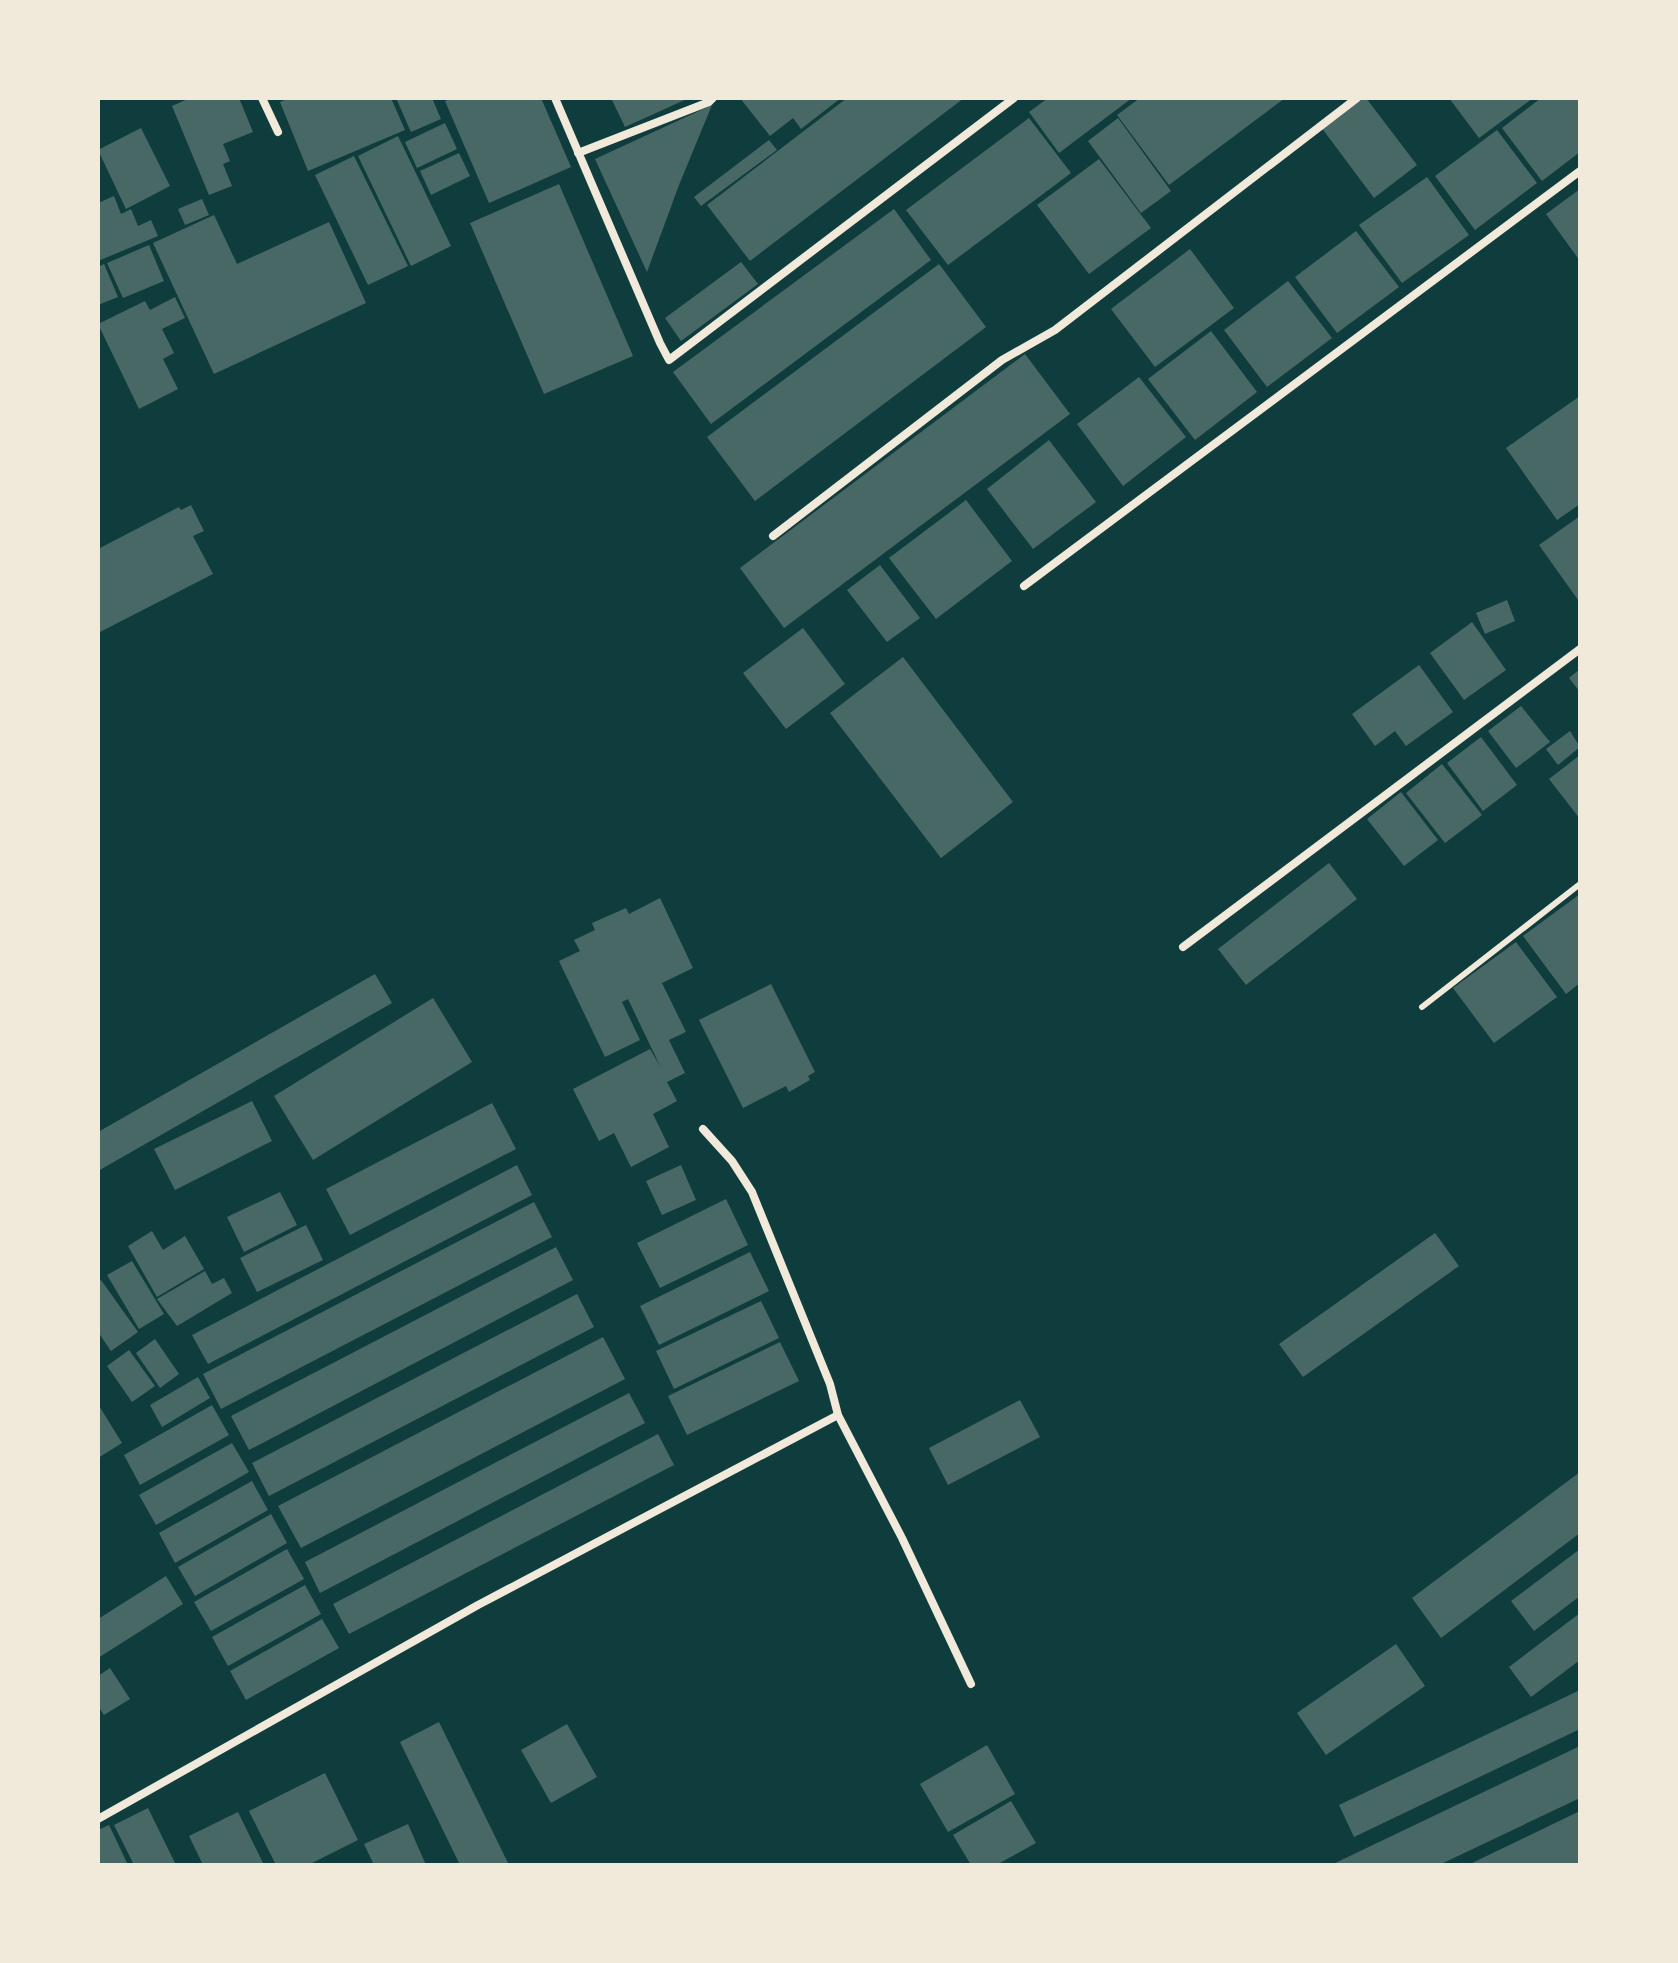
<svg xmlns="http://www.w3.org/2000/svg" width="1678" height="1963" viewBox="0 0 1678 1963" font-family="'PT Sans',sans-serif">
<rect width="100%" height="100%" fill="#0f3d3e"/>
<path fill="#486865" d="M190 98H239L253 132 223 144 230 161 223 164 232 186 209 195 172 106Z
M289 98H391L405 130 308 171 280 102Z
M396 98H432L441 119 411 132Z
M452 98H541L571 167 489 203 445 101Z
M611 98H689L625 127Z
M740 98H841L801 129 793 118 770 136Z
M847 98H964L750 261 707 205Z
M1048 98H1132L1059 153 1029 112Z
M1140 98H1285L1169 185 1117 115Z
M1360 98H1366L1417 165 1374 198 1321 127Z
M1449 98H1533L1479 138Z
M1541 98 1580 100V152L1542 181 1502 128Z
M712 105 679 185 647 272 595 159Z
M1029 118 1071 173 948 265 906 210Z
M1118 118 1171 191 1141 213 1088 141Z
M445 123 457 149 417 168 405 142Z
M141 128 170 186 126 209 98 150Z
M1497 130 1537 183 1475 230 1435 176Z
M398 136 451 246 411 266 358 156Z
M769 140 777 150 701 206 694 197Z
M459 153 470 176 431 195 420 171Z
M354 156 408 266 368 285 315 175Z
M1099 159 1151 228 1089 274 1037 205Z
M1427 177 1469 235 1402 283 1359 225Z
M559 184 633 356 544 394 470 223Z
M1580 189V261L1546 214Z
M114 196 121 214 131 209 138 226 151 220 158 236 98 261V203Z
M202 199 209 215 185 225 178 209Z
M894 209 931 260 711 424 673 372Z
M214 215 237 264 329 222 366 303 214 374 153 243Z
M1356 231 1399 287 1337 333 1295 277Z
M149 245 164 281 123 298 107 263Z
M1190 249 1234 308 1155 367 1111 309Z
M741 262 758 284 681 341 665 318Z
M104 264 118 297 98 305V267Z
M939 264 986 327 755 501 707 437Z
M1288 281 1332 338 1267 387 1224 330Z
M175 297 185 318 162 329 174 353 163 359 178 389 139 409 98 324 145 301 150 310Z
M1211 331 1257 392 1195 440 1148 379Z
M1025 354 1070 414 784 628 740 568Z
M1139 377 1186 437 1123 486 1077 424Z
M1580 396V504L1557 520 1506 448Z
M1049 440 1096 502 1033 549 987 489Z
M966 500 1012 561 936 619 889 558Z
M191 505 204 531 193 536 213 574 98 633V549L179 507 181 510Z
M1580 516V599L1578 600 1539 545Z
M880 565 920 618 887 642 847 590Z
M1507 600 1515 621 1485 634 1476 613Z
M1472 622 1506 670 1464 700 1430 653Z
M803 628 845 684 786 729 743 673Z
M903 657 1013 802 941 858 830 713Z
M1419 665 1453 712 1406 746 1395 731 1375 746 1352 714Z
M1580 669V692L1569 678Z
M1521 706 1550 742 1516 768 1488 731Z
M1570 731 1580 747 1558 765 1546 749Z
M1481 737 1517 785 1483 811 1447 763Z
M1580 755V819L1549 779Z
M1442 764 1482 815 1445 843 1406 793Z
M1401 792 1438 840 1404 866 1367 819Z
M1329 863 1357 899 1246 985 1218 949Z
M1580 894V983L1566 994 1523 936Z
M660 898 693 968 662 983 686 1032 669 1040 685 1073 667 1082 677 1101 653 1114 669 1147 631 1167 614 1133 599 1141 573 1089 650 1049 661 1068 628 999 622 1002 640 1040 605 1057 559 961 580 951 574 940 595 930 592 923 626 908 629 914Z
M1516 942 1557 997 1494 1043 1453 988Z
M375 974 392 1003 98 1171V1132Z
M771 984 815 1072 808 1076 810 1080 789 1092 786 1086 743 1108 699 1020Z
M433 998 472 1062 313 1160 274 1096Z
M252 1101 272 1141 175 1190 154 1149Z
M492 1103 516 1149 350 1235 326 1189Z
M517 1165 532 1195 208 1364 192 1335Z
M681 1165 696 1200 662 1215 646 1181Z
M280 1192 297 1225 244 1252 227 1217Z
M726 1199 748 1245 660 1288 637 1243Z
M534 1202 552 1237 221 1409 203 1374Z
M306 1225 323 1260 257 1292 240 1258Z
M152 1231 163 1250 185 1236 204 1269 157 1297 128 1246Z
M1435 1233 1459 1266 1303 1377 1279 1344Z
M556 1247 573 1280 249 1450 231 1416Z
M750 1252 769 1291 659 1345 640 1306Z
M132 1261 164 1314 139 1329 107 1275Z
M205 1271 212 1284 224 1278 232 1293 177 1326 157 1299Z
M101 1280 138 1332 111 1351 98 1332V1282Z
M577 1294 594 1327 269 1496 252 1463Z
M761 1301 779 1338 674 1389 656 1351Z
M603 1337 625 1379 301 1548 278 1506Z
M155 1339 179 1374 160 1388 136 1353Z
M780 1342 799 1381 687 1435 668 1396Z
M129 1350 155 1386 132 1402 107 1366Z
M198 1377 210 1398 162 1427 150 1405Z
M629 1393 645 1423 320 1593 305 1562Z
M1020 1400 1040 1437 948 1485 929 1448Z
M98 1404 122 1443 98 1458Z
M212 1405 229 1435 140 1485 124 1455Z
M658 1434 674 1465 349 1634 333 1604Z
M232 1443 249 1472 156 1525 139 1495Z
M1580 1472V1533L1441 1638 1412 1598Z
M252 1481 268 1510 175 1563 159 1533Z
M271 1514 287 1543 195 1596 178 1567Z
M287 1549 304 1579 211 1631 194 1602Z
M1580 1549V1596L1534 1631 1511 1601Z
M166 1576 183 1604 98 1658V1619Z
M305 1585 321 1614 228 1666 212 1637Z
M1580 1613V1660L1531 1697 1509 1667Z
M322 1619 339 1648 246 1700 230 1671Z
M1396 1644 1425 1686 1326 1755 1297 1713Z
M110 1668 130 1699 104 1715 98 1706V1676Z
M1580 1690V1729L1354 1837 1339 1805Z
M439 1722 509 1865H460L400 1742Z
M567 1724 597 1777 551 1803 521 1750Z
M987 1745 1015 1794 948 1832 920 1784Z
M1580 1746V1798L1439 1865H1331Z
M325 1773 358 1840 308 1865H276L249 1811Z
M1011 1801 1036 1843 996 1865H971L953 1835Z
M148 1808 176 1865H134L114 1825Z
M1580 1811V1865H1468Z
M238 1812 264 1865H203L189 1836Z
M408 1824 426 1865H374L364 1844Z
M109 1825 128 1865H98V1830Z"/>
<g fill="none" stroke-linecap="round" stroke-linejoin="round">
<path stroke="#f1e9da" stroke-width="6" d="M1422 1007 1580 884"/>
<path stroke="#f1e9da" stroke-width="8" d="M262 98 278 132
M555 98 660 343 669 360 1014 98
M578 153 709 102 713 98
M773 536 1002 360 1055 330 1357 98
M1024 586 1580 171
M1183 947 1580 649
M838 1415 902 1538 971 1684
M98 1819 478 1605 838 1415 830 1384 752 1192 732 1161 703 1129"/>
</g>
<rect width="1678" height="1963" fill="none" stroke="#f1e9da" stroke-width="200"/>
</svg>
